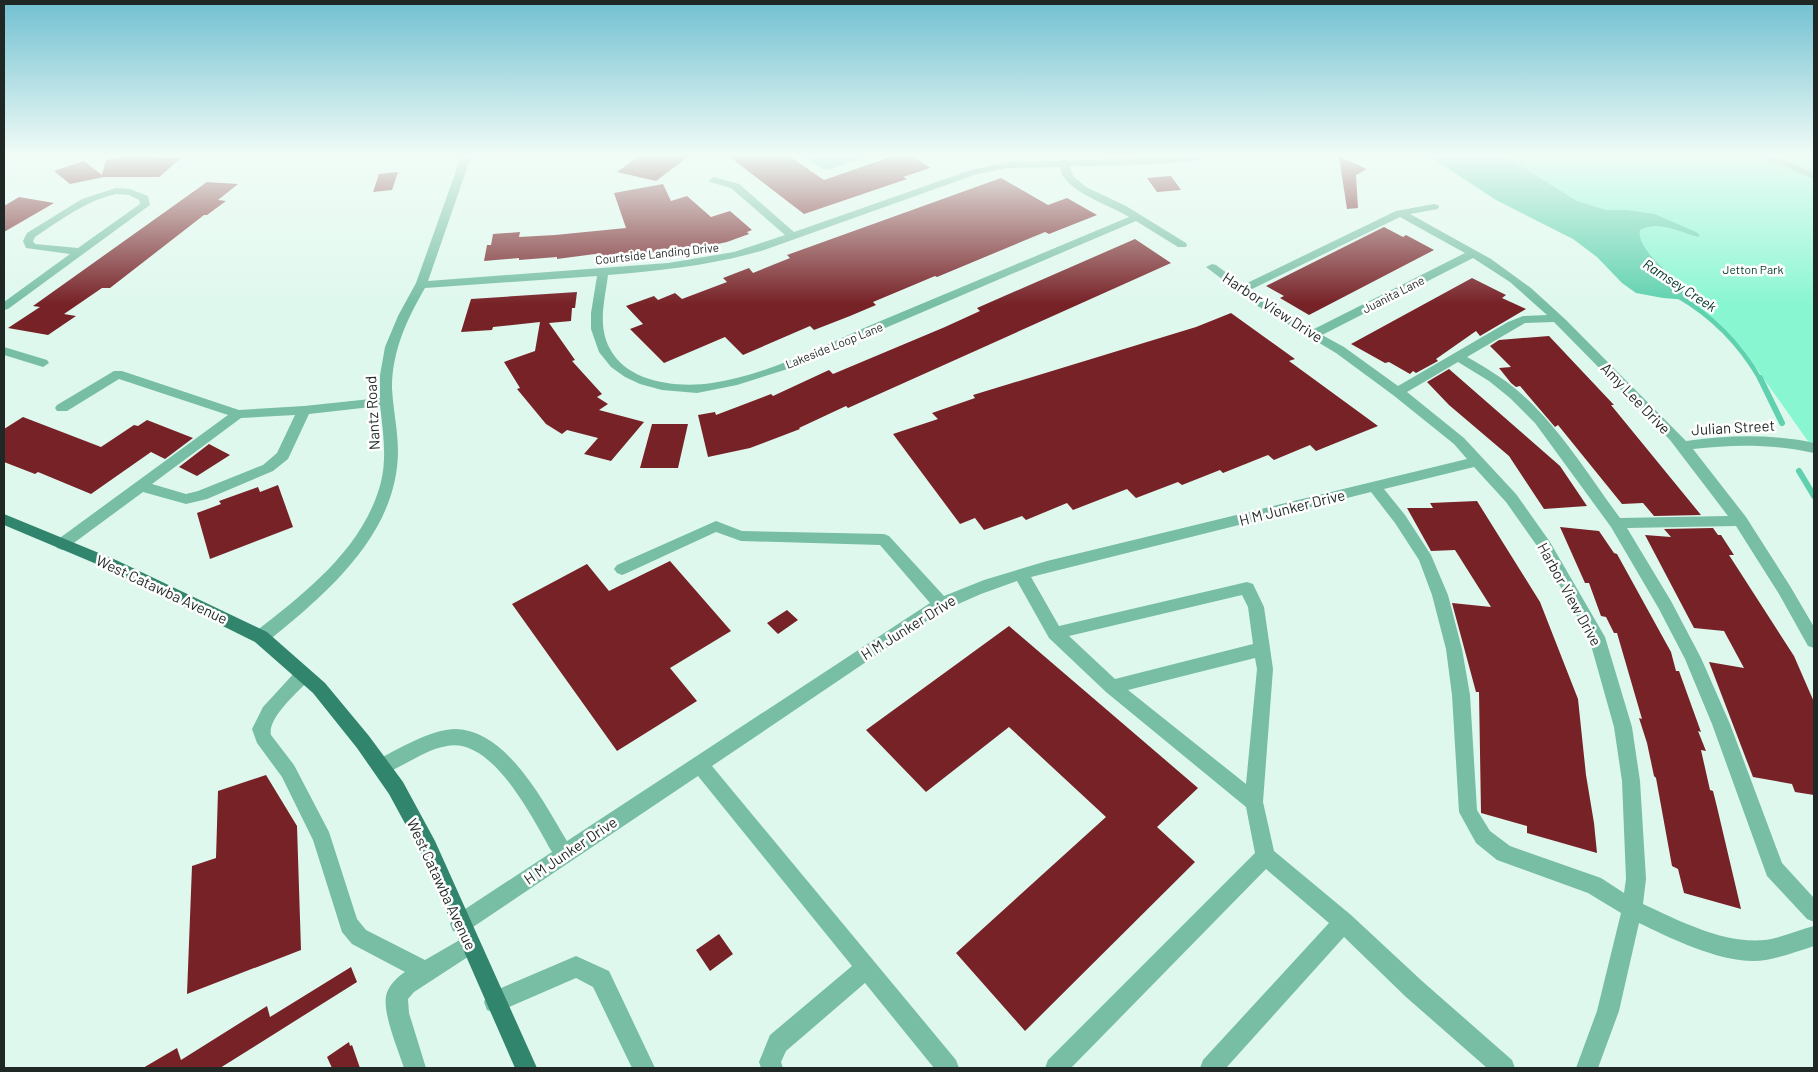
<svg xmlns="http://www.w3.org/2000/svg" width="1818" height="1072" viewBox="0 0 1818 1072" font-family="Barlow,sans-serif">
<rect width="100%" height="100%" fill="#dff8ee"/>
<path fill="#89f6d2" d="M1502 154H1814V443L1810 444 1742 348 1690 303 1697 297C1682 283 1636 252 1640 230 1658 220 1680 232 1698 237L1700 235 1655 214 1628 210H1606L1577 201Z"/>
<path fill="#5fd1ae" d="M802 154H876L827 170 820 167Z
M1421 154H1502L1577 201 1606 210H1628L1655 214 1696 232 1700 235 1698 237C1680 232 1658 220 1640 230 1636 252 1682 283 1697 297L1688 300 1663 298 1636 293 1622 283 1597 257 1573 239 1496 200 1435 160Z"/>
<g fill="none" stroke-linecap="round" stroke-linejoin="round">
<path stroke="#5fd1ae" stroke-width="4.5" d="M1676 295C1711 315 1740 344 1760 379"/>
<path stroke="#5fd1ae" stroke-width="6" d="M1760 378 1782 423
M1799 471 1814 496"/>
</g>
<path fill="#772227" d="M642 154H692L656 181 617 172Z
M726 154H786L824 180 899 154H910L930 168 903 177 907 179 804 214Z
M136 155V157L181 158 159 177H104L70 184 54 171 84 161 102 175 106 160Z
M1339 157 1367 169 1356 175 1358 208 1347 209Z
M398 172 392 190 373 192 379 174Z
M1171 176 1181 190 1157 192 1147 178Z
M1001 178 1048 205 1067 198 1097 215 1049 234 1045 232 937 277 935 276 873 302 876 305 850 316 814 330 810 326 743 355 725 337 664 363 630 329 643 324 626 306 654 296 658 300 675 293 682 299 727 282 723 278 749 268 753 273 790 258 787 255Z
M207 182 238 184 218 200 226 201 207 215H204L110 288H102L64 314 76 316 48 335 8 328 40 307 33 306Z
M663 184 671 201 687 196 711 217 730 211 752 230 747 232 749 234 727 242 680 252 679 250 595 258V254L557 259V257L519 260V258L484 261 487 245H491L493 234 520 232 519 237 555 235 626 228 614 193Z
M19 197 54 203 4 232V206Z
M1384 227 1403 237 1406 235 1434 250 1309 315 1280 298 1284 296 1266 286Z
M1135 239 1171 263 848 408 846 406 799 428 800 429 750 448 708 457 698 415 715 412 716 415 771 394 773 396 829 370 833 374 945 327 980 311 977 308Z
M1472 278 1506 295 1502 298 1526 309 1480 336 1476 331 1436 359 1438 361 1416 373 1413 371 1410 374 1389 362 1385 363 1351 344Z
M577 292 575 308H572L571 321 549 323 575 360 572 361 602 394 597 397 608 404 599 410 644 422 611 461 584 454 598 438 567 430 562 434 546 424 517 389 520 388 504 362 535 351 540 322 493 327 492 330 461 332 471 299Z
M1231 313 1295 359 1289 361 1378 426 1316 451 1310 445 1274 460 1268 455 1223 473 1220 470 1182 485 1178 482 1136 498 1127 489 1073 510 1067 503 1026 520 1022 516 984 530 975 518 960 524 893 434 938 419 932 413 975 398 973 395 1196 327Z
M1549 336 1614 405H1611L1701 515 1654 516 1643 503 1622 504 1558 425 1555 427 1520 386 1516 387 1511 383 1499 368 1511 367 1490 346 1499 340Z
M1449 369 1560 466 1587 506 1544 509 1509 456 1449 405 1427 382Z
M23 417 101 447 134 425 138 426 147 420 193 438 165 459 151 452 91 494 38 472 35 474 4 462V429Z
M652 424H688L678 468H640Z
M209 444 230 455 197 476 179 467Z
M278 485 293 527 210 559 197 513 221 504 219 501 258 487 260 492Z
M1477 501 1540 602 1578 699 1586 775 1594 823 1597 853 1527 833V826L1481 813 1479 692H1476L1452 603 1491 607 1455 550 1431 551 1407 508H1433L1430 503Z
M1560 527 1599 531 1614 553 1617 554 1671 652 1676 671H1679L1701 732 1698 731 1706 751 1701 750 1710 790 1713 791 1717 807 1741 909 1684 893 1678 869 1672 866 1656 778 1654 776 1647 743 1639 718 1642 719 1617 633H1614L1606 617 1601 616 1589 583H1585Z
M1713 528 1718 535H1721L1734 555H1729L1794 656 1814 702V795L1795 792 1792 784 1753 777 1709 662 1744 668 1724 631 1694 628 1645 535 1671 537 1664 529Z
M670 561 731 631 670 668 697 701 617 751 512 604 587 564 609 591Z
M787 610 798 620 778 634 767 623Z
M1009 626 1198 788 1157 827 1195 862 1025 1031 956 953 1106 817 1009 727 926 792 866 730Z
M266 775 297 826 301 950 187 994 192 866 216 858 218 791Z
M719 934 733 954 710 971 696 950Z
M351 967 357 982 220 1068H143L177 1048 181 1060 267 1006 270 1017Z
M349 1042 350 1046 352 1045 360 1068H332L327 1057Z"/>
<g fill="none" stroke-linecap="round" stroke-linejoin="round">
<path fill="#77bea5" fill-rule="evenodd" d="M462 154H472L428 281 668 263 734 252 785 235 731 188 710 182 709 180 714 177 739 184 794 232 971 170 1008 162 1061 161 1065 159 1069 161 1215 154C1200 166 1094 166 1070 166L1073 176 1086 187 1126 206 1186 243 1187 245 1186 247H1178L1136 221 794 367 737 385 697 393 662 390 640 384 625 377 611 367 599 352 591 329V313L597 276 425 288C407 319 392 351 392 388 393 409 398 430 398 452 397 535 326 594 267 642L261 644 255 642 253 637 255 632C306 592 364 548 381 482 387 457 383 431 380 406L309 414 288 459 273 471 207 499 186 504 143 492 67 548 62 550 57 548 54 544 57 540 228 415 119 379 67 411H57L55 408 57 405 114 371H122L239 410 304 406 380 398V375L385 347 398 316 416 283ZM1060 167C1062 191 1111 205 1129 217 1043 253 957 289 871 325 823 346 764 376 712 383 678 388 628 383 610 349 597 325 605 300 608 275 660 271 711 265 761 251L977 174 1008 168ZM295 415 277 453 263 465 198 491 186 494 152 484 241 418Z
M1756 154H1770L1814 173V179Z
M116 188 130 189 148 196 150 205 8 309 4 310V302L70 254 26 248 23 241 27 233 82 199ZM116 194 129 195 139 200 140 204 78 248 35 244 33 241 35 237C61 220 85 201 116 194Z
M1434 204 1438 205 1439 207 1438 209 1410 214 1491 259 1531 288 1566 320 1686 441C1730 435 1772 434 1814 443V453C1774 444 1734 444 1693 449L1746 517 1790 586 1814 627V648L1808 646 1779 594 1736 526 1627 528 1671 601 1701 658 1730 724 1782 863 1814 898V922L1807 919 1767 876 1712 724 1685 659 1659 609 1611 527 1535 423 1510 398 1489 381 1458 362 1407 392 1464 438 1516 494 1550 542 1605 637 1632 727 1640 781 1646 879 1643 904C1680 921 1723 944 1765 940 1781 938 1798 930 1814 926V946C1799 951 1782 957 1766 960 1729 967 1672 939 1639 923L1619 1011 1598 1068H1576L1597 1011 1621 913 1588 893 1497 860 1476 843 1459 812 1452 695 1446 649 1432 595 1419 560 1395 523 1371 492 1031 577 1059 626 1247 582 1253 584 1264 607 1273 669 1263 802 1274 851 1351 915 1422 981 1512 1060 1515 1068H1487L1406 997 1344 937 1226 1068H1200L1203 1060 1329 923 1266 869 1071 1068H1045L1048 1060 1255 853 1246 807 1106 692 1049 638 1017 581 981 594 940 612 712 766 956 1060 959 1068H934L865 983 786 1051 781 1062 783 1068H761L759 1062 770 1035 852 966 698 776 467 931 460 934 453 931 450 924 453 917 552 852C533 819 493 737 447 746 423 750 404 767 381 775L375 773 372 767 375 761C397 750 430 729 456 729 508 731 544 803 567 841L930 603 880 545 741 541 716 532 627 573 622 575 617 573 614 569 617 565 716 521 742 531 884 534 889 536 944 596 984 580 1047 561 1467 459 1454 444 1393 395 1336 353 1256 305 1206 267 1212 264 1216 265 1243 285 1396 211ZM1400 217 1465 253 1314 329 1264 301 1250 290ZM1473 258 1510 282 1547 315 1523 316 1508 322 1398 386 1344 347 1322 335ZM1554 322 1670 440 1728 516 1620 518C1589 476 1558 425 1518 391 1503 378 1485 367 1467 357L1525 323ZM1474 467 1506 502 1540 550 1589 638 1614 727 1622 781 1626 879 1624 893 1601 878 1510 846 1490 831 1477 810 1470 695 1462 649 1448 595 1431 555 1405 515 1384 489ZM1242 595 1248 607 1253 644 1115 679 1069 636ZM1255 658 1257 669 1246 784 1128 690Z
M4 347 47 360 49 363 43 367 4 355Z
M303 668 309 670 311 675 309 680C298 692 267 718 271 735L294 765 329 832 357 919 366 930 425 960 470 934 477 937 480 944 477 951 414 992 408 999 409 1013 426 1068H404C398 1049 383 1015 386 996 388 986 397 977 405 972L352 944 342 932 313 840 282 777 257 743 252 729 263 707 297 670Z
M576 956 609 971 655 1068H632L593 987 576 978 495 1013 487 1010 484 1002 487 994Z"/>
<path fill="#31856c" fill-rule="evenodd" d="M4 514 116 560 267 632 325 683 369 736 403 782 435 841 537 1068H515L421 853 389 794 357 748 313 693 255 642 106 568 4 525Z"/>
</g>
<linearGradient id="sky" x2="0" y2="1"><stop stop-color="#71c0d1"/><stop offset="0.51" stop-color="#f1fcf7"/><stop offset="1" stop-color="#f1fcf7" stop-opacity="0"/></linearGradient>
<rect width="1818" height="304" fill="url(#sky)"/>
<g text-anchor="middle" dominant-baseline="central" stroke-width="5" stroke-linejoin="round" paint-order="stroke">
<g font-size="12" fill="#1f2825" stroke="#fefefe">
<text transform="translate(657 253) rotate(-6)">Courtside Landing Drive</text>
<text transform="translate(1393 294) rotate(-27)">Juanita Lane</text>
<text transform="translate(834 345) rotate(-22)">Lakeside Loop Lane</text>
</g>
<g font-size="12" fill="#003729" stroke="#fefefe">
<text x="1753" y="269">Jetton Park</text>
</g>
<g font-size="14" font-style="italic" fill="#003527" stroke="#fefefe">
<text transform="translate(1680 285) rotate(33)">Ramsey Creek</text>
</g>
<g font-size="15" fill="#1f2825" stroke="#fefefe">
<text transform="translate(1273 307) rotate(33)">Harbor View Drive</text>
<text transform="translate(1636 398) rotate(46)">Amy Lee Drive</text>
<text transform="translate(372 413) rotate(-93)">Nantz Road</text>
<text transform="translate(1733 427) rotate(-3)">Julian Street</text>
<text transform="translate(1292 507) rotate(-14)">H M Junker Drive</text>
<text transform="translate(162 589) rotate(25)">West Catawba Avenue</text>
<text transform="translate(1570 594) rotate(61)">Harbor View Drive</text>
<text transform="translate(908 627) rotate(-32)">H M Junker Drive</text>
<text transform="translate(570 850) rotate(-34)">H M Junker Drive</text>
<text transform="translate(442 884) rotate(65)">West Catawba Avenue</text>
</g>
</g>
<rect width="1818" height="1072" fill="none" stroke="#1f2825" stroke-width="10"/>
</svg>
